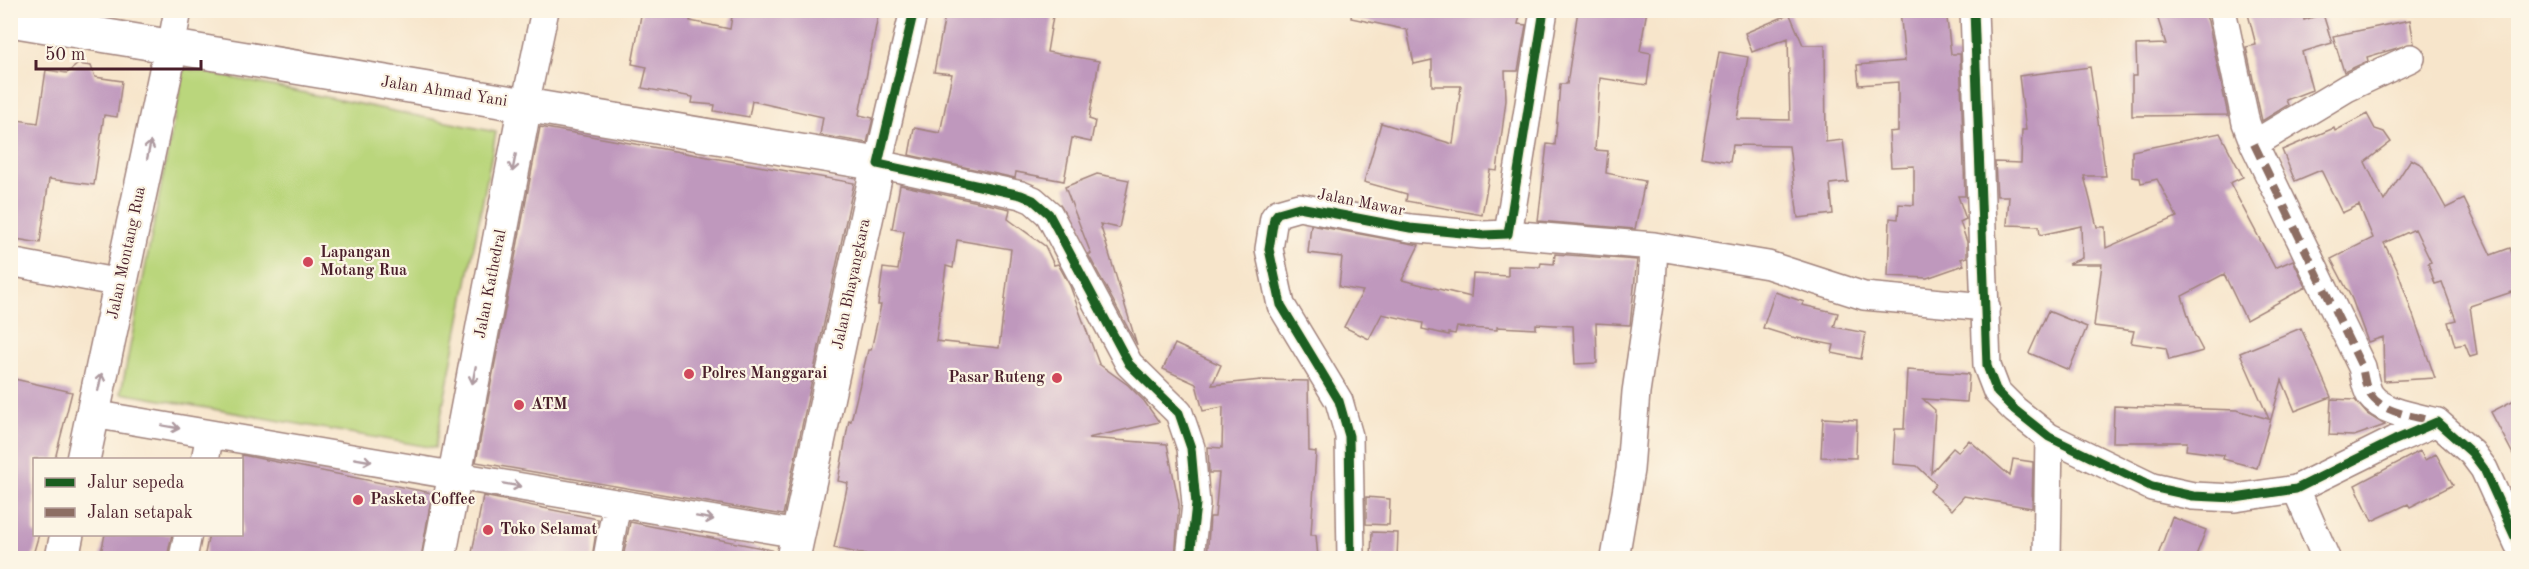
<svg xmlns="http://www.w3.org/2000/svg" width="2529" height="569" viewBox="0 0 2529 569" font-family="'Old Standard TT',serif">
<rect width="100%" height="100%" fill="#fcf5e5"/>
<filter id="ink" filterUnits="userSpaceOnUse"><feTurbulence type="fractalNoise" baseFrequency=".0167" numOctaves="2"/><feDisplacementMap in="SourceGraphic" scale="12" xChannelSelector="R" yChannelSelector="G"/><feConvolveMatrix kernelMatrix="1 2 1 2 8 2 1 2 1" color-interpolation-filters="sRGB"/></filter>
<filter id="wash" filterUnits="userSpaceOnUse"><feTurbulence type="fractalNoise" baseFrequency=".008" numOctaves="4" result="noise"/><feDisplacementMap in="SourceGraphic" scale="24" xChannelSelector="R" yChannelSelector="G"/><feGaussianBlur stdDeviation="1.35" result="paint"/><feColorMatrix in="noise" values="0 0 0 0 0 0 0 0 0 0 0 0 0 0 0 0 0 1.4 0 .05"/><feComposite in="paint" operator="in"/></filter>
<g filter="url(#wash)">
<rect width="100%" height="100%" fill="#f7e5cb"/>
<path fill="#bad67c" stroke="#827a54" stroke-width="1.5" d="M184 68 496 132 435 448 121 393Z"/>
<g id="blocks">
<path fill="#bf98bd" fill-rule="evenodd" d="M642 10H692L690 21 730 29 733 10H879L859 115 873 118 867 143 820 135 823 117 752 101 749 117 714 111 715 105 692 103 693 97 642 88 647 67 632 64Z
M946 10H1054L1047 52 1099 61 1089 119 1095 121 1091 142 1072 138 1064 181 1016 172 1015 178 909 155 914 128 940 133 952 74 934 72Z
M1352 10H1521L1518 24 1526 25 1518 71H1505L1506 100 1497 171 1490 170 1482 215 1406 201 1407 194 1364 182 1381 123 1453 144 1461 86H1432V60L1414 64 1407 30 1351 18Z
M1578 10H1647L1640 51 1651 53 1647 85 1600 78 1595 150 1608 151 1606 173 1645 181 1635 229 1538 221 1547 144 1555 145 1560 84H1567Z
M1788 10 1803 45H1825L1826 142 1843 140 1848 182 1830 184 1833 214 1798 218 1789 146 1733 145 1730 162 1701 157 1719 52 1748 57 1737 119 1790 120 1788 38 1752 52 1745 33 1788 15Z
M1900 10H1946L1951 54H1960L1965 196H1958L1966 219 1960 222 1967 242V257L1961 259 1964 265 1927 278 1888 276 1890 218 1898 219 1899 204 1914 205V166L1891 167 1889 132 1898 131V82L1859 85 1857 65 1905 61Z
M2155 10H2203L2208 21 2228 115 2132 116V76H2137L2136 45 2166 44Z
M2247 10H2302L2304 20 2323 14 2332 43 2302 52 2312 90 2286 100 2288 105 2262 121 2246 47 2256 45Z
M2410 20 2414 43 2367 57 2368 61 2344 72 2333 36Z
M78 64 91 66 95 77 122 81 117 117 104 115 94 185 49 179 40 243 10 238V119L38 123 46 70 67 73Z
M2090 67 2106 176H2084L2097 227H2105L2106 248 2177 217 2157 179 2141 183 2140 178 2132 177V151L2220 133 2243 177 2230 183 2275 268 2293 260 2306 287 2246 320 2224 274 2182 296 2194 334 2203 351 2169 360 2166 348 2131 343 2134 331 2094 326 2102 264H2068L2082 258 2081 226 2040 235 2039 226 2007 225 2009 196H1997L1995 162 2021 163 2022 130H2026L2019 76Z
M2367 114 2375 129 2384 132 2391 142 2365 162 2384 201 2411 159 2422 165 2446 208 2464 199 2491 255 2510 248 2518 269V290L2470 306 2477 355 2470 357 2465 344 2455 346 2448 322 2456 320 2442 282 2435 284 2428 263 2431 262 2415 229 2384 243 2397 269 2435 378 2384 381 2383 337 2368 342 2352 299 2331 259 2373 238 2359 205 2342 213 2321 170 2295 181 2282 150 2334 128 2335 131Z
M540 127 854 183 783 515 476 462Z
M1097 174 1129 180 1119 228 1100 224 1137 345 1088 254H1091L1065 187Z
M900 185 1010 209 1008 219 1045 246 1054 265 1058 264 1070 286 1099 364 1128 385 1144 401 1159 422 1088 438 1167 444 1179 504 1175 558H882L834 548 848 483 838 481 849 420 851 421 868 350H871L881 305H878L883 268 898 270 904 231 892 229ZM957 240 1011 249 999 348 936 341 946 266 953 268Z
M1311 225 1419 245 1402 280 1471 297 1473 274 1508 276V266L1540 267 1541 263 1554 264 1555 254 1637 260 1630 325 1596 323 1597 363 1575 364 1573 326 1536 324V329L1497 327V330L1457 327 1455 334 1449 333V335L1422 329 1423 323 1382 314 1369 339 1344 327 1363 291 1339 287 1342 257 1308 253Z
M1775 292 1804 302 1802 305 1838 313 1834 327 1866 333 1861 359 1832 353 1834 345 1792 337 1763 328Z
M2048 311 2087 327 2069 370 2029 353Z
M2301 328 2331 397 2295 411 2282 380 2257 468 2223 459 2224 455 2186 450 2187 442H2113L2114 406 2237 410 2269 419 2240 353Z
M1175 344 1221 365 1212 385 1261 380 1308 381 1309 451 1316 452 1311 535H1316L1318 558H1207L1210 517H1215L1219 473H1209L1208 447 1222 448 1223 407 1203 411 1196 384 1163 369Z
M1907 370 1969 374 1967 402 1923 399 1935 410 1931 473 1953 448 1958 452 1969 440 2010 476 2013 459 2033 462 2032 508 1964 496 1952 510 1930 491 1936 484 1917 466 1893 464 1895 429H1904Z
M10 378 72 392 55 459H34V534H39L32 558 10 556Z
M2518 398V464L2491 412Z
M2331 399 2355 400 2367 414 2385 425 2354 436 2329 435Z
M1823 418 1857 420 1856 458 1821 457Z
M2420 451 2425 460 2436 454 2453 485 2410 507 2408 504 2372 521 2355 485Z
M242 455 432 493 421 558H204L209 534H242Z
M483 496 598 519 592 558H471Z
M1366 497 1390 499 1389 525 1366 524Z
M2172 517 2206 530 2195 558H2157Z
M630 522 772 550 771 558H623Z
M1372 532 1398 533 1397 558 1371 557Z
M105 534H172L167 558H100Z"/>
</g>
</g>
<g filter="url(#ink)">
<use href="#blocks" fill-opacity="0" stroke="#a0827b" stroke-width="1.5"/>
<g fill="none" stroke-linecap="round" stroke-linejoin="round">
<g stroke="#a0827b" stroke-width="30">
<path id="minor" d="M914 10 878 164 1021 195 1033 200 1049 214 1129 364 1179 413 1191 448 1196 504 1190 558
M1974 10 1987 366 1997 392 2015 410 2049 437 2152 487 2193 496 2235 498 2296 489 2395 440 2437 422 2472 453 2484 469 2518 544
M2222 10 2246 123 2254 144 2362 367C2364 375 2365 387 2370 395 2383 413 2417 417 2437 422
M171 47 178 10
M525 105 545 10
M2254 144 2347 88 2411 58
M1508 234 1654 246 1652 284 1636 392 1630 470 1615 558
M1654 246 1768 265 1864 296 1986 307
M10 262 120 283
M93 414 798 534
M205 460 210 434
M2296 489 2326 558
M183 558 188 534
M607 558 617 503
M1351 558 1349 436 1339 401 1281 305 1269 249 1274 218 1278 213 1299 207 1410 228 1483 235 1508 234 1544 10
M2047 558 2049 437"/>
</g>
<g stroke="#a0827b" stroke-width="36">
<path id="major" d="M525 105 878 164 793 558"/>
</g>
<g stroke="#a0827b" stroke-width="36">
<path id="highway" d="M10 20 525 105 439 558
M83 460 171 47
M62 558 67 534"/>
</g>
<use href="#minor" stroke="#fff" stroke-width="27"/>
<use href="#major" stroke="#fff" stroke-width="33"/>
<use href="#highway" stroke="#fff" stroke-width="33"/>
<path stroke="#8d6e63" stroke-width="8" stroke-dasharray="15 8" stroke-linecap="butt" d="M2254 144 2362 367C2364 375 2365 387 2370 394 2382 413 2415 416 2435 422"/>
<g stroke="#fcf5e5" stroke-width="13">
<path id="cycleway" d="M914 10 878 164 1021 195 1033 200 1049 214 1129 364 1179 413 1191 448 1196 504 1190 558
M1974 10 1987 366 1997 392 2015 410 2049 437 2152 487 2193 496 2235 498 2296 489 2395 440 2437 422 2472 453 2484 469 2518 544
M1351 558 1349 436 1339 401 1281 305 1269 249 1274 218 1278 213 1299 207 1410 228 1483 235 1508 234 1544 10"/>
</g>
<use href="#cycleway" stroke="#1b5e20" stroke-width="9"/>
</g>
<defs><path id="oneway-shaft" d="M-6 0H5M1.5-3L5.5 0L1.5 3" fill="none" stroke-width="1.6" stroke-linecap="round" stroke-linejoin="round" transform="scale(1.5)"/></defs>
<g stroke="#ae9aa0">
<use href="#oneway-shaft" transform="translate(149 150) rotate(-78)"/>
<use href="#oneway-shaft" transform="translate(514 163) rotate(101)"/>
<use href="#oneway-shaft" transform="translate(474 375) rotate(101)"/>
<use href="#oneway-shaft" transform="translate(100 382) rotate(-78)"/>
<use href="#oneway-shaft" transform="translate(171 427) rotate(10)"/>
<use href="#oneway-shaft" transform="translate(363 460) rotate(10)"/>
<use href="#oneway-shaft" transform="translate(512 485) rotate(10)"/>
<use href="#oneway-shaft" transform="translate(705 518) rotate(10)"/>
</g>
</g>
<g fill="#d1495b" stroke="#fcf5e5" stroke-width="2">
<circle cx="308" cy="262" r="6"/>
<circle cx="689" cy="374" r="6"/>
<circle cx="1057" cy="378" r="6"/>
<circle cx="519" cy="405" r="6"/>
<circle cx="358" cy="500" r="6"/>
<circle cx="488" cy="530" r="6"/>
</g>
<g text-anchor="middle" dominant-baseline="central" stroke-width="4.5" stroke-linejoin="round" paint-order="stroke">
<g font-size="16" fill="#4a1f2b" stroke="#fcf5e5">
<text transform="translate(444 92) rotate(9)">Jalan Ahmad Yani</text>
<text transform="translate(1361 203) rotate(11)">Jalan Mawar</text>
<text transform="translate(127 253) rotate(-78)">Jalan Montang Rua</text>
<text transform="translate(491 284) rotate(-79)">Jalan Kathedral</text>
<text transform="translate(852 284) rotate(-78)">Jalan Bhayangkara</text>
</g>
<g font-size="16" font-weight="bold" fill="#4a1f2b" stroke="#fcf5e5" text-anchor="start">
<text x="320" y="253">Lapangan<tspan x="320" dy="18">Motang Rua</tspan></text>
<text x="701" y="374">Polres Manggarai</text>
<text x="1045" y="378" text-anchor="end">Pasar Ruteng</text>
<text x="531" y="405">ATM</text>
<text x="370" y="500">Pasketa Coffee</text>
<text x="500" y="530">Toko Selamat</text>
</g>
</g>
<rect width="2529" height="569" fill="none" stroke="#fcf5e5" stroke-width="36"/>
<rect x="33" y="458" width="210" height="78" fill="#fcf5e5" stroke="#b59f9b" stroke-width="1.5"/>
<rect x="45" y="478" width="30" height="9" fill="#1b5e20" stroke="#b59f9b" stroke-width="1.5"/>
<text x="87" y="488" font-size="18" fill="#4a1f2b">Jalur sepeda</text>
<rect x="45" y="508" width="30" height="9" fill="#8d6e63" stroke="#b59f9b" stroke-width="1.5"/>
<text x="87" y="518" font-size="18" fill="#4a1f2b">Jalan setapak</text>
<path d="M36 60v9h165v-9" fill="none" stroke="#4a1f2b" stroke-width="3"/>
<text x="45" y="60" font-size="18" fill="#4a1f2b" stroke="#fcf5e5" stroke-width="4.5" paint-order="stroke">50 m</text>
</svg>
